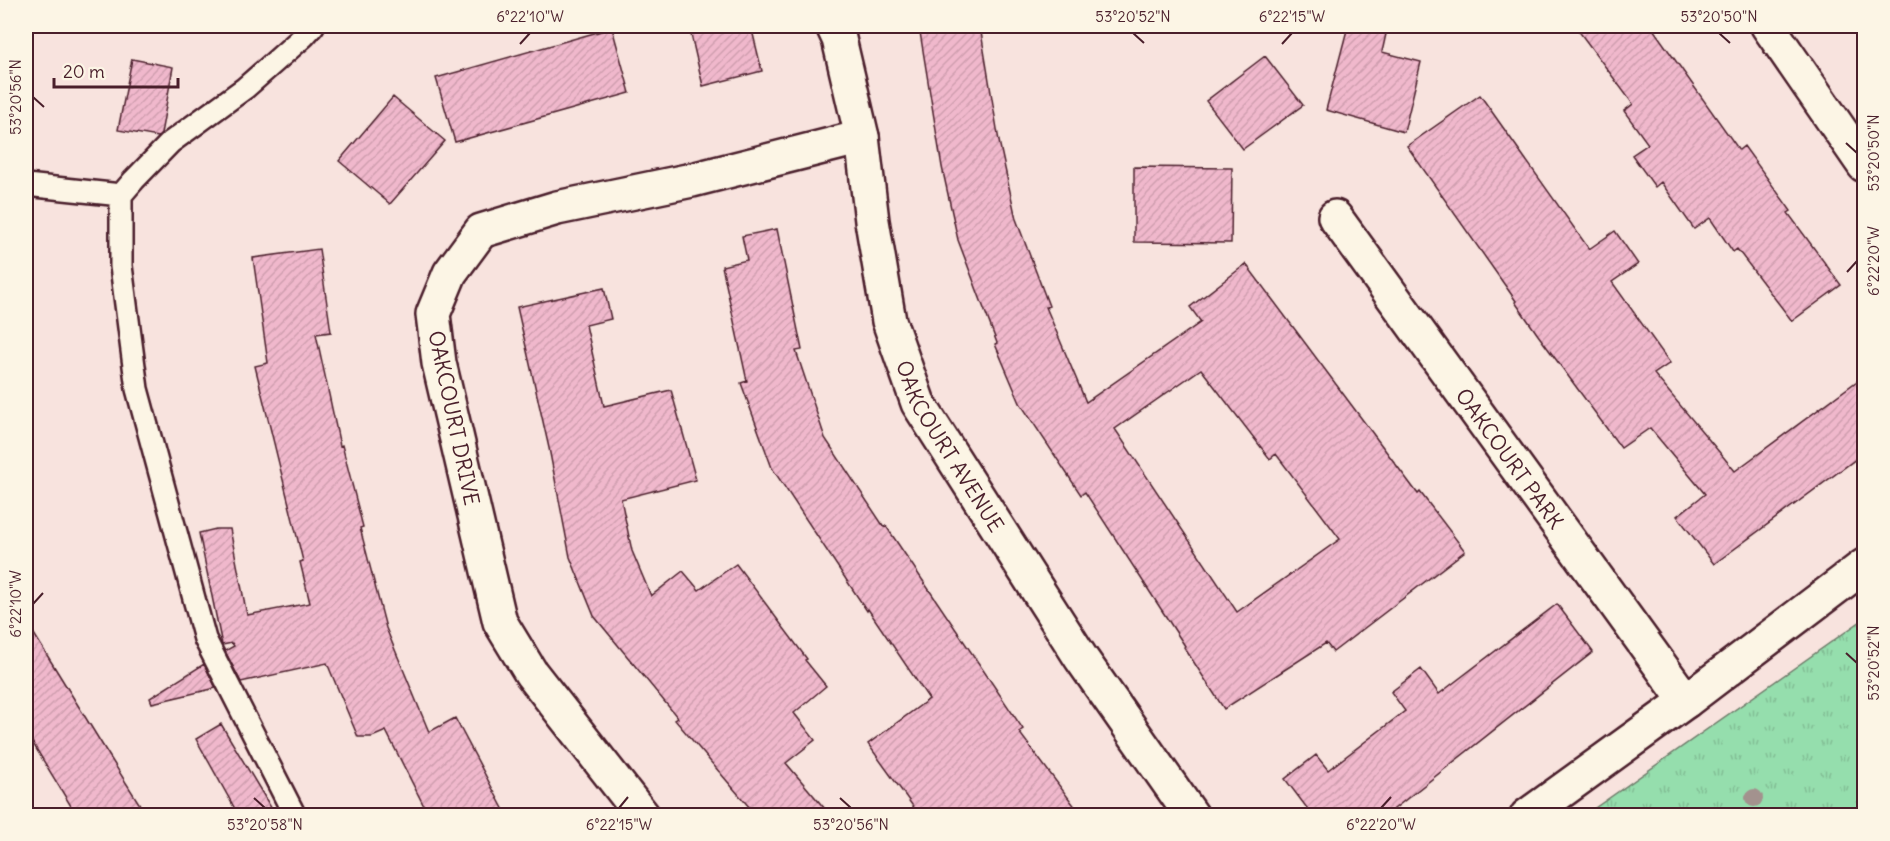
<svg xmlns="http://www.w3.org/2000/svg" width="1890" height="841" viewBox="0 0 1890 841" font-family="Delius,sans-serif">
<defs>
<pattern id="park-tufts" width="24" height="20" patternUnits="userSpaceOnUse" patternTransform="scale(1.5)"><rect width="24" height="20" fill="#95dead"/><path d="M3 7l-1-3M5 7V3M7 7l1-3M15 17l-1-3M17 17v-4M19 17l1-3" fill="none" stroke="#82be95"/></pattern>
<pattern id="building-hatch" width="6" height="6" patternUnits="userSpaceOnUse" patternTransform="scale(1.5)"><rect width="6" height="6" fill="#f0b8cc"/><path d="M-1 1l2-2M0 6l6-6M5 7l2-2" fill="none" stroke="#cf9eaf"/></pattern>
</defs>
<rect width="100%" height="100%" fill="#f8e3de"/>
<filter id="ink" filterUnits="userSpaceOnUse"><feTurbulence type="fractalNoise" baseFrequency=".0167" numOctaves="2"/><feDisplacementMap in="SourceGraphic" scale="12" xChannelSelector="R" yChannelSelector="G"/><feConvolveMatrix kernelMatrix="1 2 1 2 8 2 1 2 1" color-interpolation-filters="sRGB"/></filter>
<g filter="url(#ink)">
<path fill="url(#park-tufts)" stroke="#707e6c" stroke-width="1.5" d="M1864 619V815H1585Z"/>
<path fill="url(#building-hatch)" stroke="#4a1f2b" stroke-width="1.5" fill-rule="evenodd" d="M689 26H751L762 71 703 86Z
M919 26H980L999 141 1016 219 1049 306 1046 307 1086 402 1201 322 1190 307 1246 264 1418 494 1420 492 1465 551 1333 652 1326 643 1224 709 1184 647 1185 646 1085 492 1081 495 1020 403 995 344 997 343 958 240 942 167ZM1201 369 1270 459 1276 454 1340 539 1237 612 1115 429Z
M1348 26H1355L1386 34 1382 52 1421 62 1404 132 1326 110Z
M1575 26H1651L1739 150 1744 146 1791 211 1788 213 1841 285 1792 321 1737 249 1733 252 1710 218 1694 229 1661 182 1655 187 1632 155 1648 144 1624 111 1633 104Z
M612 28 630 93 455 142 436 78Z
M1265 56 1303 105 1243 149 1206 101Z
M132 59 173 67 161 134 158 137 118 130Z
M1480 95 1589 249 1615 231 1638 264 1612 282 1670 363 1654 374 1735 471 1864 376V453L1714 564 1677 516 1705 494 1650 428 1621 448 1538 335 1515 302 1516 301 1407 146Z
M393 97 445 141 390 204 339 161Z
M1134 167 1232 168 1231 243 1134 242Z
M777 229 802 350 796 351 825 438 884 527 886 526 1023 729 1019 732 1082 816H920L868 744 929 699 868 609 867 611 772 468 741 383 747 381 722 266 747 260 742 236Z
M319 249 331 332 316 334 340 446 342 445 363 527 360 528 386 628 429 732 455 718 507 816H429L386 731 372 737H358L327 663 241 682 225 651 234 646 232 643 222 645 199 533 216 529H230L247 615 310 603 300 562 303 561 255 366 268 363 253 258Z
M604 288 611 319 586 325 604 406 671 390 696 480 621 499 632 551 651 596 683 571 699 590 736 564 807 659 805 660 826 686 794 713 815 740 786 763 831 816 756 815 675 720 678 718 594 616 570 557 549 448 517 307Z
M1557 604 1593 652 1385 816H1313L1285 779 1316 755 1328 770 1405 711 1391 692 1421 669 1439 694Z
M26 621 108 754 147 816H77L26 732Z
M204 664 216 688 152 703 150 698Z
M221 724 276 816H239L196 739Z"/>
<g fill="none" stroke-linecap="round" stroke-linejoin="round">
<g stroke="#4a1f2b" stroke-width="26">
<path id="lane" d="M26 185 121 195
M295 816 205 639 137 389 121 266V195L134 180 171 142 245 88 304 36 313 26"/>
</g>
<g stroke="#4a1f2b" stroke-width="38">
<g id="street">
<path id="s1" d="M833 26 839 39 862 137 872 221 889 321 918 403 1081 658 1192 816"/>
<path d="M1768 26 1864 165"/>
<path id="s2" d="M1335 217 1686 701"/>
<path d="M643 816 531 673 500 622 439 363 433 314 450 273 481 231 557 208 692 180 862 137"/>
<path d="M1527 816 1686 701 1864 566"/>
</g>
</g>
<use href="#lane" stroke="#fcf5e5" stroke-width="21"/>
<use href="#street" stroke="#fcf5e5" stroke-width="33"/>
</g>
<circle fill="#a3928e" cx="1754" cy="798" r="9"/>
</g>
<path fill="none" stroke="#4a1f2b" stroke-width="2" d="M1133 33 1144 43M1719 33 1730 43M520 44 530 33M1282 44 1292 33M33 97 44 107M1846 143 1857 153M1847 272 1857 261M33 604 43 593M1846 653 1857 663M254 798 265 808M840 798 851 808M619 808 628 797M1381 808 1391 797"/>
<g text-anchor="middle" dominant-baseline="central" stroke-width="4.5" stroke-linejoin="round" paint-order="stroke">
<g font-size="21" fill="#4a1f2b" stroke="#fcf5e5">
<text transform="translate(454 418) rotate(78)">OAKCOURT DRIVE</text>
<text stroke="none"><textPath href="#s1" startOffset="441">OAKCOURT AVENUE</textPath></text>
<text stroke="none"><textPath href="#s2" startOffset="298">OAKCOURT PARK</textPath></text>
</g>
</g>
<rect width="1890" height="841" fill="none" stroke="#fcf5e5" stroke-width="66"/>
<path d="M54 78v9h124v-9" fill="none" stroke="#4a1f2b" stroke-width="3"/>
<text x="63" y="78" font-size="18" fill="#4a1f2b" stroke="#fcf5e5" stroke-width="4.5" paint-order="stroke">20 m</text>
<rect x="33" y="33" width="1824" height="775" fill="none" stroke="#4a1f2b" stroke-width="2"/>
<g font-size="15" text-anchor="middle" fill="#4a1f2b">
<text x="530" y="22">6°22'10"W</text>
<text x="1133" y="22">53°20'52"N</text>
<text x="1292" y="22">6°22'15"W</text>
<text x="1719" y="22">53°20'50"N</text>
<text transform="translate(16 97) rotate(-90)" y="5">53°20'56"N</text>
<text transform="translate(1874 153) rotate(-90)" y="5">53°20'50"N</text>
<text transform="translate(1874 261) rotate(-90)" y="5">6°22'20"W</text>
<text transform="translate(16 604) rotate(-90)" y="5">6°22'10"W</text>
<text transform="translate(1874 663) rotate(-90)" y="5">53°20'52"N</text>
<text x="265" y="830">53°20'58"N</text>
<text x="619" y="830">6°22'15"W</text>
<text x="851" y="830">53°20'56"N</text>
<text x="1381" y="830">6°22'20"W</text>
</g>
</svg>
